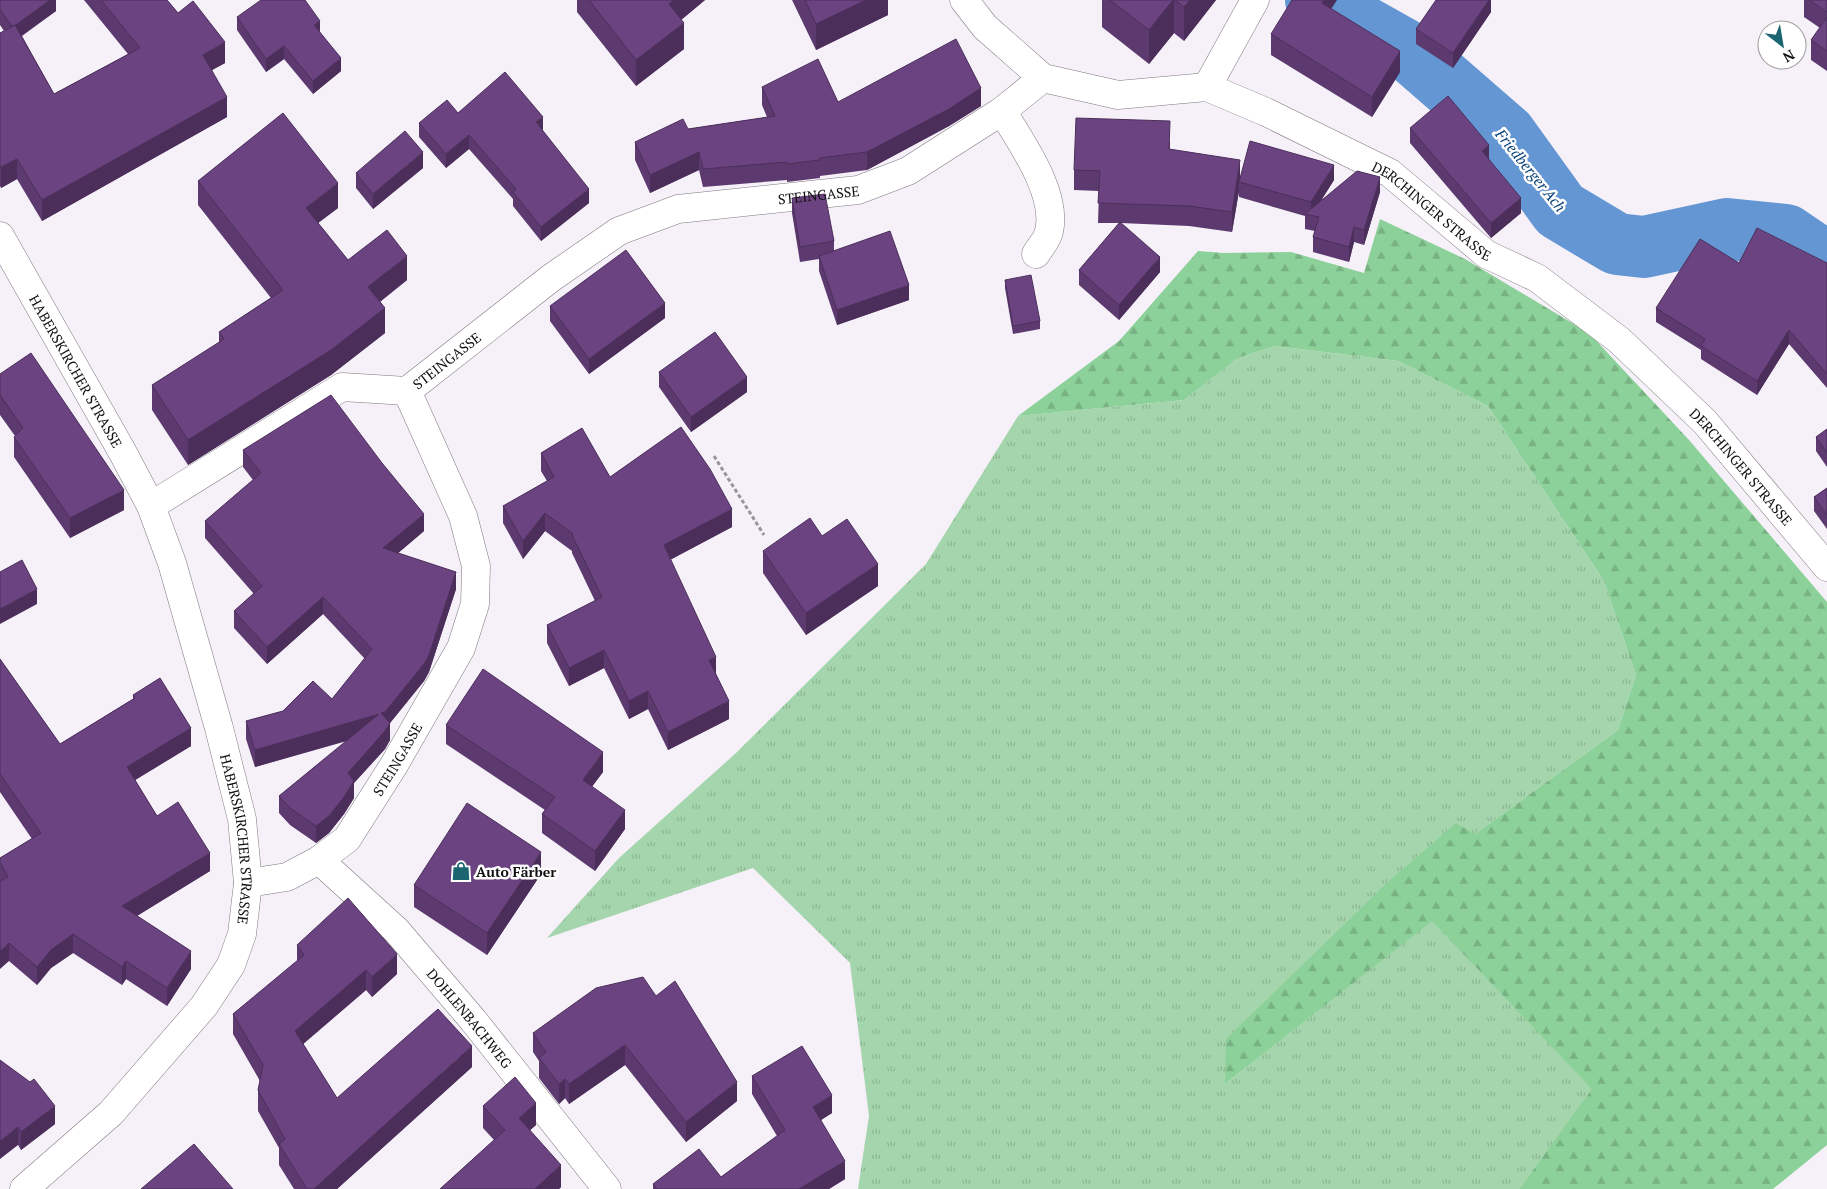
<svg xmlns="http://www.w3.org/2000/svg" width="1827" height="1189" viewBox="0 0 1827 1189" font-family="'PT Serif',serif">
<defs>
<pattern id="grass-tufts" width="24" height="20" patternUnits="userSpaceOnUse" patternTransform="scale(1.25)"><rect width="24" height="20" fill="#a4d5ac"/><path d="M3 7l-1-3M5 7V3M7 7l1-3M15 17l-1-3M17 17v-4M19 17l1-3" fill="none" stroke="#8cb693"/></pattern>
<pattern id="forest-firs" width="22" height="20" patternUnits="userSpaceOnUse" patternTransform="scale(1.25)"><rect width="22" height="20" fill="#8cd199"/><path d="M5 1l3.5 6h-7zM16 11l3.5 6h-7z" fill="#78b283"/></pattern>
</defs>
<rect width="100%" height="100%" fill="#f6f0f8"/>
<path fill="url(#grass-tufts)" d="M1275 346 1398 361 1488 406 1604 581 1636 675 1618 730 1475 834 1225 1084 1432 920 1593 1089 1519 1189H858L869 1116 850 963 753 868 547 938 619 858 736 753 926 564 1018 416 1184 400 1238 358Z"/>
<path fill="url(#forest-firs)" d="M1380 219 1465 259 1589 333 1689 440 1827 602V1145L1773 1189H1519L1592 1089 1432 921 1225 1084 1226 1039 1388 882 1456 823 1475 834 1618 730 1636 675 1604 581 1488 406 1398 361 1275 346 1238 358 1184 400 1018 416 1119 341 1198 251 1224 253 1291 252 1364 273Z"/>
<g fill="none" stroke-linecap="round" stroke-linejoin="round">
<path stroke="#6396d3" stroke-width="62" d="M1316 0 1414 55 1506 135 1560 210 1617 244 1644 247 1727 229 1786 235 1827 263"/>
<g stroke="#7e7981" stroke-width="29">
<g id="minor">
<path id="s1" d="M964 0 985 27 1043 78 1118 95 1207 87 1266 112 1390 173 1486 254 1537 278 1619 340 1705 422 1827 567"/>
<path d="M1207 87 1255 0"/>
<path d="M1002 111C1021 142 1058 194 1049 231 1048 239 1040 247 1036 254"/>
<path d="M151 506 342 387 407 391"/>
<path id="s2" d="M319 860 396 930 473 1020 607 1189"/>
<path id="s3" d="M248 883 287 877 319 860 347 839 394 765 461 648 475 604 476 566 463 516 407 391 551 278 619 231 678 209 858 190 908 171 1002 111 1043 78"/>
</g>
</g>
<g stroke="#7e7981" stroke-width="29">
<g id="tertiary">
<path id="s4" d="M0 236 123 453 151 506 172 563 219 728 242 819 248 883 242 934 231 965 204 1006 111 1113 24 1189"/>
</g>
</g>
<path stroke="#99959a" stroke-width="3" stroke-dasharray="4 2.5" stroke-linecap="butt" d="M714 456 764 535"/>
<use href="#minor" stroke="#fff" stroke-width="28"/>
<use href="#tertiary" stroke="#fff" stroke-width="28"/>
</g>
<path fill="#5c3a6f" d="M0 0H56V11L22 36 54 94 128 54 84 0H167L178 13 225 63 212 70 227 117 42 221 17 179 1 188 0 186V33L4 31 0 25Z
M577 0H705L681 20 684 49 636 86 577 12Z
M792 0H888V15L816 50Z
M1102 0H1216L1184 41 1174 33 1149 64 1102 27Z
M1491 0V12L1453 68 1416 44V29Z
M1804 0H1827V71L1811 60V40L1820 28 1804 17Z
M1331 9 1400 72 1372 117 1271 55V34Z
M237 17 320 32 341 71 313 94 284 59 266 72 237 30Z
M762 87 838 102 981 106 949 126 867 170 820 176V178L787 182V180L703 187 699 170 650 193 635 160V142L688 129 767 117 762 105Z
M458 113 543 131 589 203 541 241 513 206V199L469 149 446 168 419 137V123Z
M1410 128 1489 160 1521 213 1491 238 1410 143Z
M1170 141V149L1240 176 1334 180 1320 202 1380 192 1364 245 1354 242 1349 262 1313 252V237L1315 231 1305 229V216L1239 197V191L1232 232 1189 226 1121 223 1160 272 1119 320 1079 285V270L1119 223H1098L1099 191 1074 190V170Z
M423 168 373 209 356 188V173Z
M198 181 338 208 318 223 348 260 407 280 380 302 385 333 331 375 188 465 152 410V385L219 343V332L271 298 198 205Z
M792 198 834 241V251L909 300 837 325 819 271V259L800 262 792 213Z
M1739 263H1827V388L1789 344 1757 395 1701 359V350L1656 322V308Z
M1005 280 1040 321V329L1013 334 1005 288Z
M550 306 665 318 589 374 550 321Z
M659 372 747 392 691 432 659 387Z
M0 374 124 510 70 538 14 457V437L15 436 0 415Z
M1827 429V467L1816 451V437Z
M243 450 424 531 398 553 456 589 429 672 424 681 390 723V740L385 749 354 783V798L344 814 329 833 316 843 290 825 279 813V796L347 741 255 767 246 739V721L332 699 365 659 323 614 267 664 234 628V611L254 594 205 538V521L253 480 243 467Z
M541 453 610 477 732 527 670 560 716 674 729 719 668 750 648 709 629 719 604 668 569 686 547 643V625L595 601 572 553V551L545 531 523 559 503 523V506L547 481 541 471Z
M1827 488V529L1814 511V497Z
M822 536 878 586 806 635 763 573V551Z
M0 659 60 744 133 699V695L191 746 135 780 157 816 210 871 137 916 191 969 167 1006 126 979 122 985 73 953 51 968 37 985 9 961 0 881V858L32 839 0 792Z
M446 725 603 772 592 786 625 829 595 871 542 833V814L545 810 446 744Z
M541 874 487 955 414 907V885Z
M297 945 397 974 372 997 366 990 303 1044 337 1098 472 1067 337 1189H294L279 1165V1148L258 1111V1090L260 1081 233 1034V1014L297 962Z
M656 996 737 1101 686 1142 625 1065 569 1104 565 1098 559 1104 539 1078V1061L533 1052V1033Z
M0 1060 55 1124 21 1150 18 1145Z
M752 1076 832 1113 821 1120 845 1179 829 1189H653V1184L721 1177 777 1136 752 1094Z
M483 1106 536 1125 530 1130 561 1187 559 1189H440L494 1140 483 1128Z"/>
<path fill="#4b2f5a" d="M50 0H56V11L12 42V27Z
M674 0H705L669 30V4Z
M866 0H888V15L816 50V24Z
M1173 0H1174V33L1149 64V30Z
M1190 0H1216L1184 41V7Z
M1324 0H1337L1322 23V3Z
M1489 0H1491V12L1453 68V53Z
M320 21V34L314 25Z
M684 23V49L636 86V60Z
M225 42V63L203 75V55Z
M284 46V59L266 72V59Z
M1400 51V72L1372 117V97Z
M341 58V71L313 94V81Z
M981 88V106L949 126 867 170V152Z
M227 97V117L42 221V200Z
M543 117V131L536 122Z
M469 135V149L446 168V154Z
M1489 145V160L1482 151Z
M423 152V168L373 209V194Z
M699 152V170L650 193V175Z
M17 159V179L1 188V167Z
M1240 160V180L1239 182V191L1232 232V212Z
M1334 165V180L1312 215H1311V202Z
M1380 177V192L1364 245V230Z
M338 183V208L306 232V208Z
M589 189V203L541 241V227Z
M1521 198V213L1491 238V223Z
M1354 227V242L1349 262V247Z
M407 256V280L368 311V287Z
M1160 257V272L1119 320V305Z
M909 285V300L837 325V310Z
M665 303V318L589 374V359Z
M385 308V333L331 375 188 465V440Z
M1789 330V344L1757 395V381Z
M747 377V392L691 432V417Z
M124 490V510L70 538V518Z
M732 509V527L664 563V545Z
M545 513V531L523 559V541Z
M424 514V531L383 566V548Z
M878 564V586L806 635V613Z
M456 572V589L429 672 424 681 390 723V740L385 749 354 783V798L344 814 329 833 316 843V826L348 773 381 713Z
M37 589V604L0 624V609Z
M323 597V614L267 664V647Z
M604 650V668L569 686V668Z
M716 657V674L709 660Z
M648 691V709L629 719V701Z
M729 701V719L668 750V732Z
M379 714V731L255 767V750Z
M191 728V746L127 785V767Z
M603 752V772L583 799V780Z
M625 810V829L595 871V851Z
M541 852V874L487 955V933Z
M210 853V871L122 925V906Z
M73 934V953L51 968 37 985V967L51 950Z
M9 943V961L0 969V951Z
M191 951V969L167 1006V988Z
M397 954V974L372 997V977Z
M126 961V979L122 985V967Z
M366 970V990L295 1051V1031Z
M625 1045V1065L569 1104V1084Z
M472 1046V1067L337 1189H314Z
M565 1079V1098L559 1104V1084Z
M737 1082V1101L686 1142V1122Z
M832 1095V1113L813 1125V1107Z
M536 1103V1125L519 1140V1118Z
M55 1106V1124L21 1150V1132Z
M18 1127V1145L0 1159V1141Z
M845 1161V1179L829 1189H799Z
M561 1165V1187L559 1189H535Z"/>
<path fill="#6b4381" stroke="#4b2f5a" d="M0 0H50L16 25 12 26 0 10Z
M101 0H167L178 13 193 1 225 42 203 55 227 97 42 200 17 159 1 167 0 165V33L15 25 54 94 140 48Z
M261 0H305L320 21 314 25 341 58 313 81 284 46 266 59 237 17Z
M589 0H674L669 4 684 23 636 60Z
M805 0H866L816 24Z
M1110 0H1173L1149 30Z
M1175 0H1190L1184 7Z
M1292 0H1324L1322 3 1400 51 1372 97 1271 34Z
M1436 0H1489L1453 53 1416 29Z
M1809 0H1827V12Z
M1827 17V51L1811 40Z
M956 39 981 88 949 109 867 152 820 158V160L787 164V162L703 169 699 152 650 175 635 142 683 119 688 129 775 116 762 87 818 59 838 102Z
M505 72 543 117 536 122 589 189 541 227 513 192 516 189 469 135 446 154 419 123 447 100 458 113Z
M1448 96 1489 145 1482 151 1521 198 1491 223 1410 128Z
M283 113 338 183 306 208 348 260 387 230 407 256 368 287 385 308 331 350 188 440 152 385 224 339 219 332 283 290 198 181Z
M1076 118 1170 121 1169 149 1240 160 1232 212 1189 206 1098 203 1100 171 1074 170Z
M405 131 423 152 373 194 356 173Z
M1250 141 1334 165 1311 202 1239 182Z
M1357 171 1380 177 1364 230 1354 227 1349 247 1313 237 1319 217 1305 214Z
M825 194 834 241 800 247 792 198Z
M1120 222 1160 257 1119 305 1079 270Z
M1757 228 1827 263V374L1789 330 1757 381 1701 346 1705 339 1656 308 1700 239 1739 263Z
M890 231 909 285 837 310 819 256Z
M626 250 665 303 589 359 550 306Z
M1031 275 1040 321 1013 326 1005 280Z
M715 332 747 377 691 417 659 372Z
M31 353 124 490 70 518 14 437 23 428 0 395V374Z
M331 395 382 463 424 514 383 548 456 572 429 655 424 664 385 712 381 713 390 723 385 731 348 773 354 781 344 797 329 816 316 826 290 808 279 796 379 714 255 750 246 721 283 711 313 681 332 699 372 649 323 597 267 647 234 611 262 586 205 521 261 473 243 450Z
M681 427 710 469 732 509 664 545 716 657 709 660 729 701 668 732 648 691 629 701 604 650 569 668 547 625 602 597 572 535 573 534 545 513 523 541 503 506 554 477 541 453 582 428 610 477Z
M1827 429V453L1816 437Z
M1827 488V515L1814 497Z
M810 518 822 536 847 519 878 564 806 613 763 551Z
M22 560 37 589 0 609V572Z
M0 659 60 744 135 698 133 695 160 678 191 728 127 767 157 816 178 802 210 853 122 906 191 951 167 988 126 961 122 967 73 934 51 950 37 967 9 943 0 951V881L8 877 0 862V858L41 833 0 774Z
M483 669 603 752 583 780 625 810 595 851 542 814 555 797 446 725Z
M467 803 541 852 487 933 414 885Z
M348 898 397 954 372 977 366 970 295 1031 337 1098 438 1009 472 1046 314 1189H307L279 1144 285 1139 258 1090 263 1065 233 1014 304 955 297 945Z
M643 977 656 996 675 981 737 1082 686 1122 625 1045 569 1084 565 1079 559 1084 539 1058 546 1052 533 1033 596 988Z
M802 1046 832 1095 813 1107 845 1161 799 1189H657L653 1184 699 1149 721 1177 785 1130 752 1076Z
M0 1060 30 1082 34 1079 55 1106 21 1132 18 1127 0 1141Z
M515 1077 536 1103 519 1118 561 1165 535 1189H440L505 1130 483 1106Z
M194 1144 233 1189H141Z"/>
<defs>
<g id="shop-bare" transform="scale(1.5)"><path d="M-5-2.5h2.3a2.7 3.5 0 0 1 5.4 0H5L5.5 6h-11ZM-1.5-2.5h3a1.5 2.3 0 0 0-3 0Z" fill="#1a6570" stroke="#fff" stroke-width="2.5" paint-order="stroke"/></g>
</defs>
<g fill-rule="evenodd">
<use href="#shop-bare" x="461" y="871"/>
</g>
<g text-anchor="middle" dominant-baseline="central" stroke-width="5" stroke-linejoin="round" paint-order="stroke">
<g font-size="14" fill="#110f12" stroke="#fff">
<text stroke="none"><textPath href="#s3" startOffset="1076">STEINGASSE</textPath></text>
<text stroke="none"><textPath href="#s1" startOffset="536">DERCHINGER STRASSE</textPath></text>
<text stroke="none"><textPath href="#s3" startOffset="656">STEINGASSE</textPath></text>
<text stroke="none"><textPath href="#s4" startOffset="155">HABERSKIRCHER STRASSE</textPath></text>
<text stroke="none"><textPath href="#s1" startOffset="941">DERCHINGER STRASSE</textPath></text>
<text stroke="none"><textPath href="#s3" startOffset="205">STEINGASSE</textPath></text>
<text stroke="none"><textPath href="#s4" startOffset="655">HABERSKIRCHER STRASSE</textPath></text>
<text stroke="none"><textPath href="#s2" startOffset="219">DOHLENBACHWEG</textPath></text>
</g>
<g font-size="14" font-weight="bold" fill="#110f12" stroke="#fff" text-anchor="start">
<text x="476" y="871">Auto Färber</text>
</g>
<g font-size="15" font-style="italic" fill="#043e75" stroke="#fff">
<text transform="translate(1531 170) rotate(51)">Friedberger Ach</text>
</g>
</g>
<g transform="translate(1782 45) rotate(149)"><circle r="24" fill="#ffffff" stroke="#a09fa0"/>
<path d="M0-4L9 19L0 12L-9 19Z" fill="#1a6570"/>
<text y="-8" font-size="14" font-weight="bold" text-anchor="middle" fill="#110f12">N</text>
</g>
</svg>
